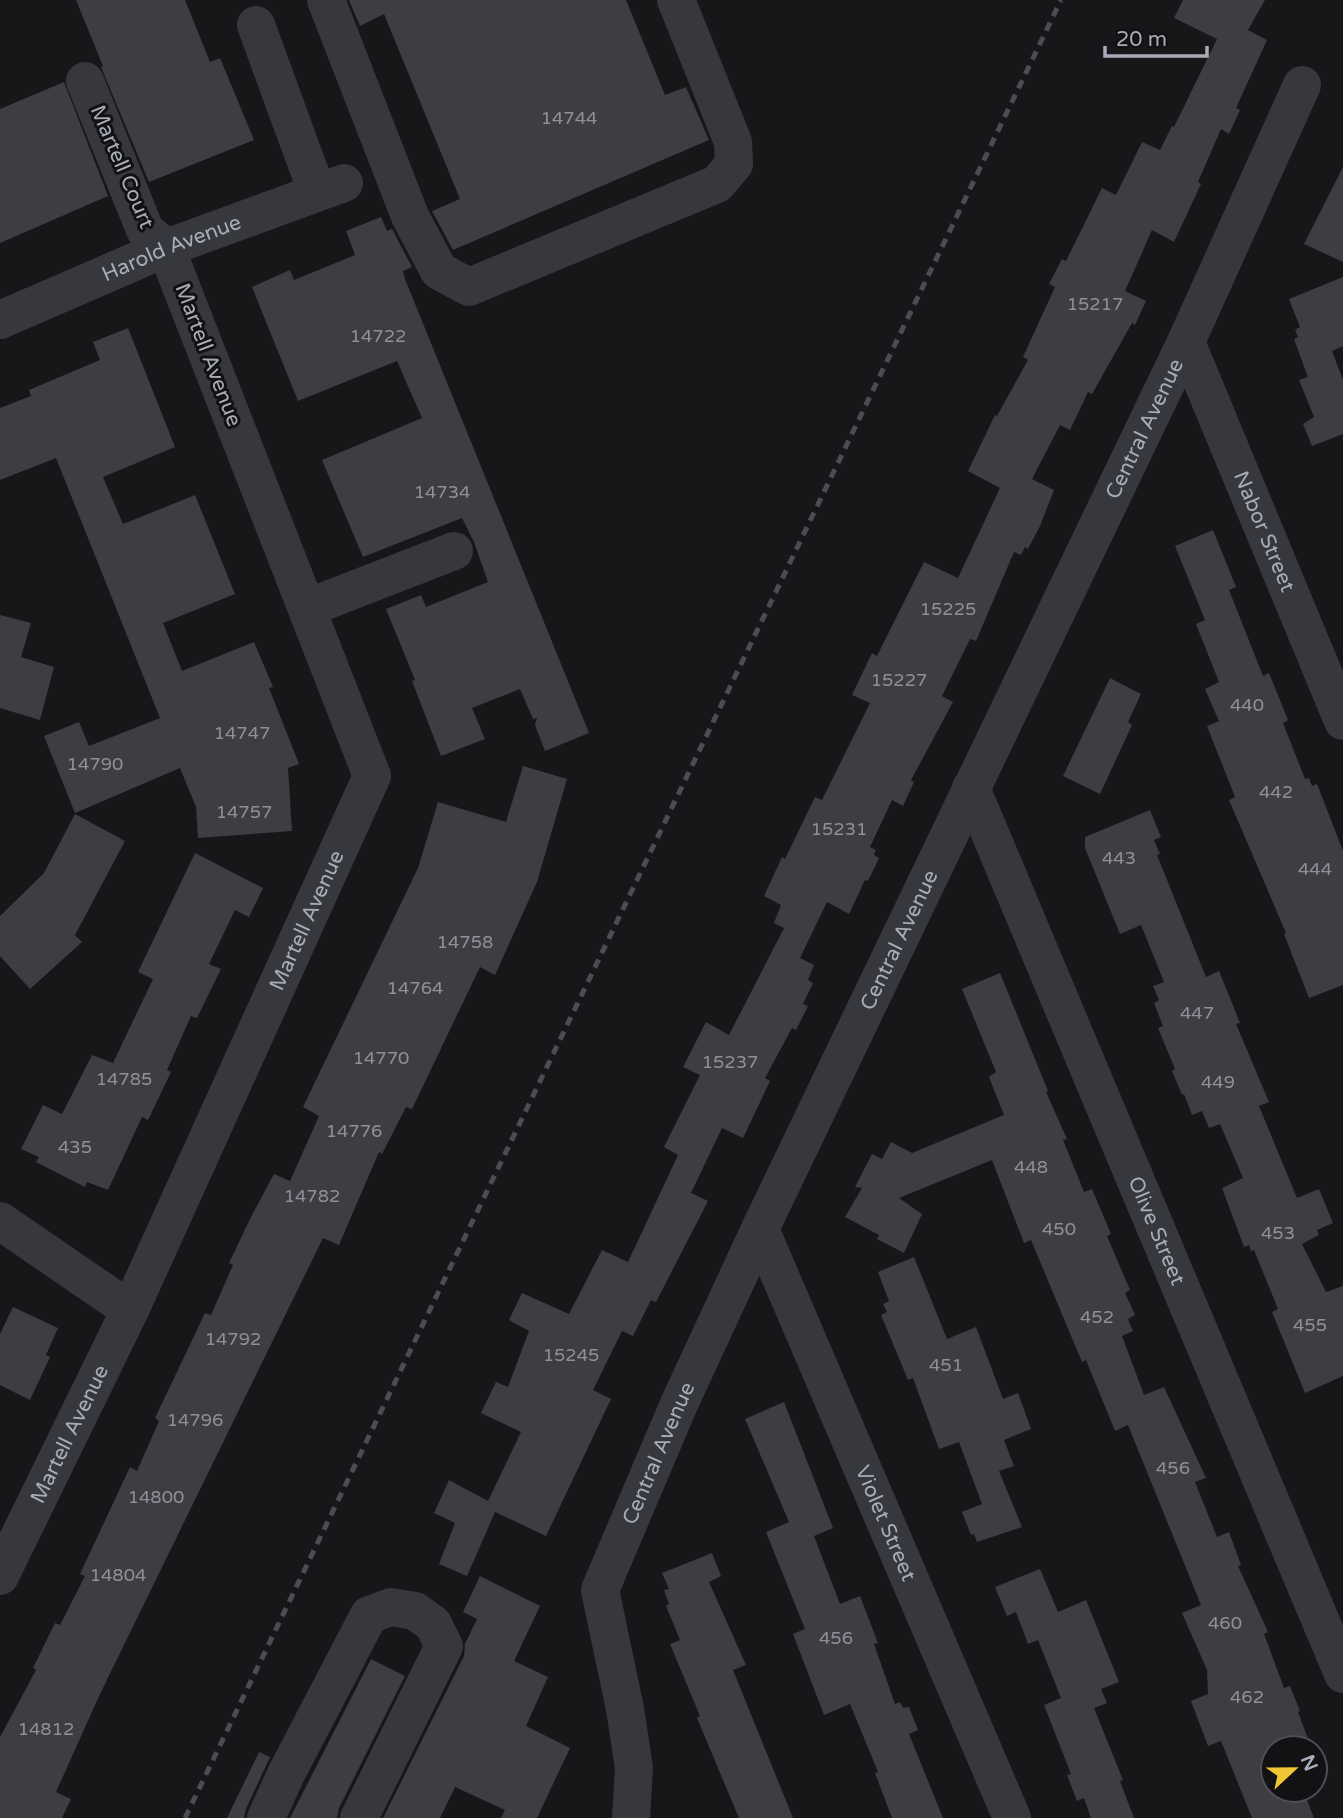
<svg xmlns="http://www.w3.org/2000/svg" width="1343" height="1818" viewBox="0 0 1343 1818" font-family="'Varela Round',sans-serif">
<rect width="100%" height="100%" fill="#171618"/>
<path fill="#3e3e42" d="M76 0H185L210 62 220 58 254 140 149 182 101 67 103 66Z
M349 0H626L665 95 686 87 709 140 453 250 432 211 460 199 384 14 360 26Z
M1183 0H1265L1248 30 1267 40 1236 108 1240 110 1229 134 1221 129 1198 182 1201 184 1174 242 1152 230 1125 291 1146 301 1135 325 1132 323 1092 394 1088 392 1070 430 1060 425 1032 479 1054 490 1040 526 1028 549 1025 547 1021 555 1014 552 976 641 970 639 942 696 953 702 911 780 914 782 903 806 892 800 870 847 876 850 874 855 879 858 868 881 865 880 849 914 827 902 800 958 814 965 808 980 813 983 803 1004 808 1006 796 1030 792 1028 765 1078 770 1081 743 1138 722 1128 691 1193 708 1201 656 1302 651 1300 633 1336 622 1331 593 1390 611 1399 546 1536 495 1512 467 1576 439 1564 455 1523 434 1513 449 1480 488 1501 521 1432 481 1413 496 1382 508 1387 529 1331 509 1320 522 1293 569 1314 602 1250 628 1262 678 1155 664 1147 700 1075 683 1067 706 1022 729 1035 784 928 774 923 781 905 764 896 782 857 785 859 815 797 822 800 870 703 852 695 872 653 877 656 924 562 958 578 1000 488 968 471 995 415 997 416 1028 360 1023 357 1055 287 1049 284 1062 259 1066 261 1102 188 1116 195 1142 142 1160 150 1172 126 1174 127 1217 39 1174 18Z
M64 82 108 196 0 243V109Z
M1343 167V262L1304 244Z
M381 217 387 231 392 229 412 267 403 271 405 279 589 733 545 751 535 725 537 718 533 719 520 689 472 708 485 739 441 756 412 681 415 680 386 609 421 595 426 607 488 582 474 542 462 518 363 557 322 460 422 418 397 361 298 401 252 287 290 270 294 280 355 255 346 231Z
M1343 277V346L1332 351 1343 380V434L1312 446 1303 424 1314 417 1299 380 1308 377 1294 339 1298 337 1295 330 1300 327 1289 299Z
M128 328 175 447 103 477 123 524 195 495 235 594 163 623 182 671 254 642 273 687 269 688 299 764 288 768 292 831 198 838 196 807 180 768 75 813 44 736 79 722 89 746 160 718 56 458 0 480V408L31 396 29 390 100 360 93 342Z
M1213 530 1236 587 1229 590 1263 676 1269 673 1288 720 1283 723 1305 779 1309 778 1312 786 1317 784 1343 851V985L1309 998 1284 934 1286 933 1229 800 1235 797 1207 726 1219 721 1205 689 1219 682 1196 624 1205 620 1175 546Z
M0 615 31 623 21 657 54 667 40 720 0 708Z
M1110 678 1141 694 1128 722 1132 725 1100 794 1063 776Z
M523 766 567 779 537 882 495 975 480 967 412 1109 406 1107 382 1154 379 1152 339 1245 323 1238 100 1694 56 1792 71 1799 62 1818H0V1737L36 1670 33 1668 55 1623 60 1625 85 1576 80 1574 130 1467 137 1471 159 1421 155 1418 205 1313 211 1315 233 1265 229 1263 252 1215 274 1174 290 1181 319 1116 303 1107 418 868 438 802 506 822Z
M1150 810 1161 837 1154 840 1160 854 1157 855 1206 977 1219 971 1240 1023 1236 1024 1269 1102 1259 1106 1297 1198 1319 1189 1333 1223 1317 1230 1319 1235 1302 1244 1326 1292 1343 1286V1376L1305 1393 1272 1312 1278 1309 1254 1250 1251 1251 1249 1245 1244 1247 1222 1188 1243 1178 1220 1124 1209 1128 1202 1111 1192 1115 1184 1094 1182 1095 1172 1071 1175 1069 1158 1028 1163 1026 1154 1003 1159 1000 1153 986 1164 982 1141 925 1120 934 1085 848V837Z
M75 814 125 841 75 935 82 942 30 989 0 956V916L44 873Z
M195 853 263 888 249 917 235 910 209 964 221 969 197 1018 191 1016 167 1070 171 1072 148 1120 142 1117 108 1190 87 1182 85 1187 36 1162 39 1157 21 1149 43 1105 62 1114 92 1055 113 1063 153 979 138 972Z
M1000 973 1048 1091 1046 1092 1067 1139 1063 1140 1084 1192 1092 1189 1111 1234 1107 1236 1130 1290 1125 1293 1135 1315 1128 1319 1133 1331 1122 1336 1144 1395 1164 1387 1206 1478 1195 1482 1217 1537 1229 1532 1241 1565 1238 1566 1268 1632 1264 1634 1284 1688 1290 1686 1300 1711 1298 1712 1311 1747 1273 1748V1790H1303L1314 1818H1252L1221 1741 1208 1746 1191 1701 1208 1694 1207 1670 1182 1613 1201 1605 1128 1425 1115 1431 1086 1360 1082 1362 1031 1240 1024 1243 992 1160 899 1198 922 1214 904 1253 877 1239 879 1235 845 1217 862 1188 855 1187 872 1154 882 1159 891 1142 912 1153 1004 1115 989 1077 996 1072 962 989Z
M914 1257 947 1339 976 1327 1003 1399 1018 1393 1031 1429 1004 1440 1014 1466 999 1471 1022 1527 977 1542 974 1534 971 1535 962 1512 982 1504 959 1442 939 1449 913 1378 908 1380 881 1315 887 1312 883 1304 889 1301 878 1272Z
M13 1307 58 1328 46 1355 50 1357 30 1400 0 1385V1334Z
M784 1402 833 1528 814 1536 840 1604 860 1596 878 1643 874 1644 895 1704 900 1702 903 1708 909 1707 918 1730 909 1734 943 1818H892L875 1773 878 1772 850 1704 824 1715 793 1634 805 1629 766 1532 789 1522 745 1419Z
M712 1553 721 1576 709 1582 746 1665 733 1670 793 1818H739L697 1718 700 1716 670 1644 680 1640 666 1606 669 1604 664 1590 669 1589 662 1573Z
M1040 1569 1058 1612 1086 1600 1119 1682 1101 1689 1107 1703 1094 1708 1123 1780 1120 1781 1134 1818H1091L1084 1798 1077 1801 1067 1775 1071 1774 1044 1705 1061 1698 1038 1640 1028 1644 1016 1612 1007 1616 995 1587Z
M480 1576 540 1606 514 1661 548 1677 526 1726 570 1748 537 1818H501L505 1810 455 1787 440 1818H383L464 1656 465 1644 477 1619 463 1612Z
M371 1659 405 1676 339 1808 337 1818H290Z
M259 1752 270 1757 246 1809 244 1818H227Z"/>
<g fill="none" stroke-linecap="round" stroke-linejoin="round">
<g stroke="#37383d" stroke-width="38">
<path d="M326 0 410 216 439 271 469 287 717 184 734 164 733 142 676 0"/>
<path d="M256 25 317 192"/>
<path id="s1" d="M0 320 166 248 344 183"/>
<path id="s2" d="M1186 342 1343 721"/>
<path d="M307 608 454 551"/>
<path id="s3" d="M971 788 1343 1674"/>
<path d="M0 1221 130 1310"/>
<path id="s4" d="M760 1229 1012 1818"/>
<path id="s5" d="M0 1576 130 1310 372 776 166 248 145 230 85 81"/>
<path d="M266 1818 286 1774 369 1615 391 1607 415 1611 433 1624 444 1646 359 1818"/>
<path id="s6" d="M631 1818 634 1768 625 1709 600 1590 679 1404 760 1229 1186 342 1302 85"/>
</g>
<path stroke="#4c4d54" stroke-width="5" stroke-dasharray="9 7" stroke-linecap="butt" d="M185 1818 1061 0"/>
</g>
<g text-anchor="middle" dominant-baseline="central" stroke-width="6" stroke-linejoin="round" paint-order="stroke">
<g font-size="18" fill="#8e909a">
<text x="569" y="118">14744</text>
<text x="1095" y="304">15217</text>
<text x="378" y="336">14722</text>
<text x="442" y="492">14734</text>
<text x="948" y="609">15225</text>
<text x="899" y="680">15227</text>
<text x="1247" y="705">440</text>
<text x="242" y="733">14747</text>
<text x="95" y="764">14790</text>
<text x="1276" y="792">442</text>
<text x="244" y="812">14757</text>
<text x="839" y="829">15231</text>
<text x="1119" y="858">443</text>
<text x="1315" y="869">444</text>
<text x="465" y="942">14758</text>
<text x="415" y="988">14764</text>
<text x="1197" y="1013">447</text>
<text x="381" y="1058">14770</text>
<text x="730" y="1062">15237</text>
<text x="124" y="1079">14785</text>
<text x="1218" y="1082">449</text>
<text x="354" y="1131">14776</text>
<text x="75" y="1147">435</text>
<text x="1031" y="1167">448</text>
<text x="312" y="1196">14782</text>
<text x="1059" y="1229">450</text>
<text x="1278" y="1233">453</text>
<text x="1097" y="1317">452</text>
<text x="1310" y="1325">455</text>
<text x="233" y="1339">14792</text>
<text x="571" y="1355">15245</text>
<text x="946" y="1365">451</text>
<text x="195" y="1420">14796</text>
<text x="1173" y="1468">456</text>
<text x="156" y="1497">14800</text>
<text x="118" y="1575">14804</text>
<text x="1225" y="1623">460</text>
<text x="836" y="1638">456</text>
<text x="1247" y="1697">462</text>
<text x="46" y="1729">14812</text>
</g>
<g font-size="21" fill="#a8acb8" stroke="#121113">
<text transform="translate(122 167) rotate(67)">Martell Court</text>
<text stroke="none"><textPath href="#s1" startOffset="186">Harold Avenue</textPath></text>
<text transform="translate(208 355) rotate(69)">Martell Avenue</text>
<text stroke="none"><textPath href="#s6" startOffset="1514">Central Avenue</textPath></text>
<text stroke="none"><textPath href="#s2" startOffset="205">Nabor Street</textPath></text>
<text stroke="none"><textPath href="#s5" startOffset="724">Martell Avenue</textPath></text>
<text stroke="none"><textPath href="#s6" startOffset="947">Central Avenue</textPath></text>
<text stroke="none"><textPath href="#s3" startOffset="480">Olive Street</textPath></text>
<text stroke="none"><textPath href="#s5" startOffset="158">Martell Avenue</textPath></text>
<text stroke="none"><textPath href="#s6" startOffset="380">Central Avenue</textPath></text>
<text stroke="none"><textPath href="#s4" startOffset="320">Violet Street</textPath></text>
</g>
</g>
<g transform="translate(1294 1769) rotate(68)"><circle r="33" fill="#121113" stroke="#4e4f55" stroke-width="2"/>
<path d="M0-5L12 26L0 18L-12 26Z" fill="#f1c636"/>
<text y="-10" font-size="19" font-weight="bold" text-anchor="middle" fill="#a8acb8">N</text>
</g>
<path d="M1105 46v10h102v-10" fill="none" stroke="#a8acb8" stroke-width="3.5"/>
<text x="1116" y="46" font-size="21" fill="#a8acb8" stroke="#121113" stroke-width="5" paint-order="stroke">20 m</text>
</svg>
